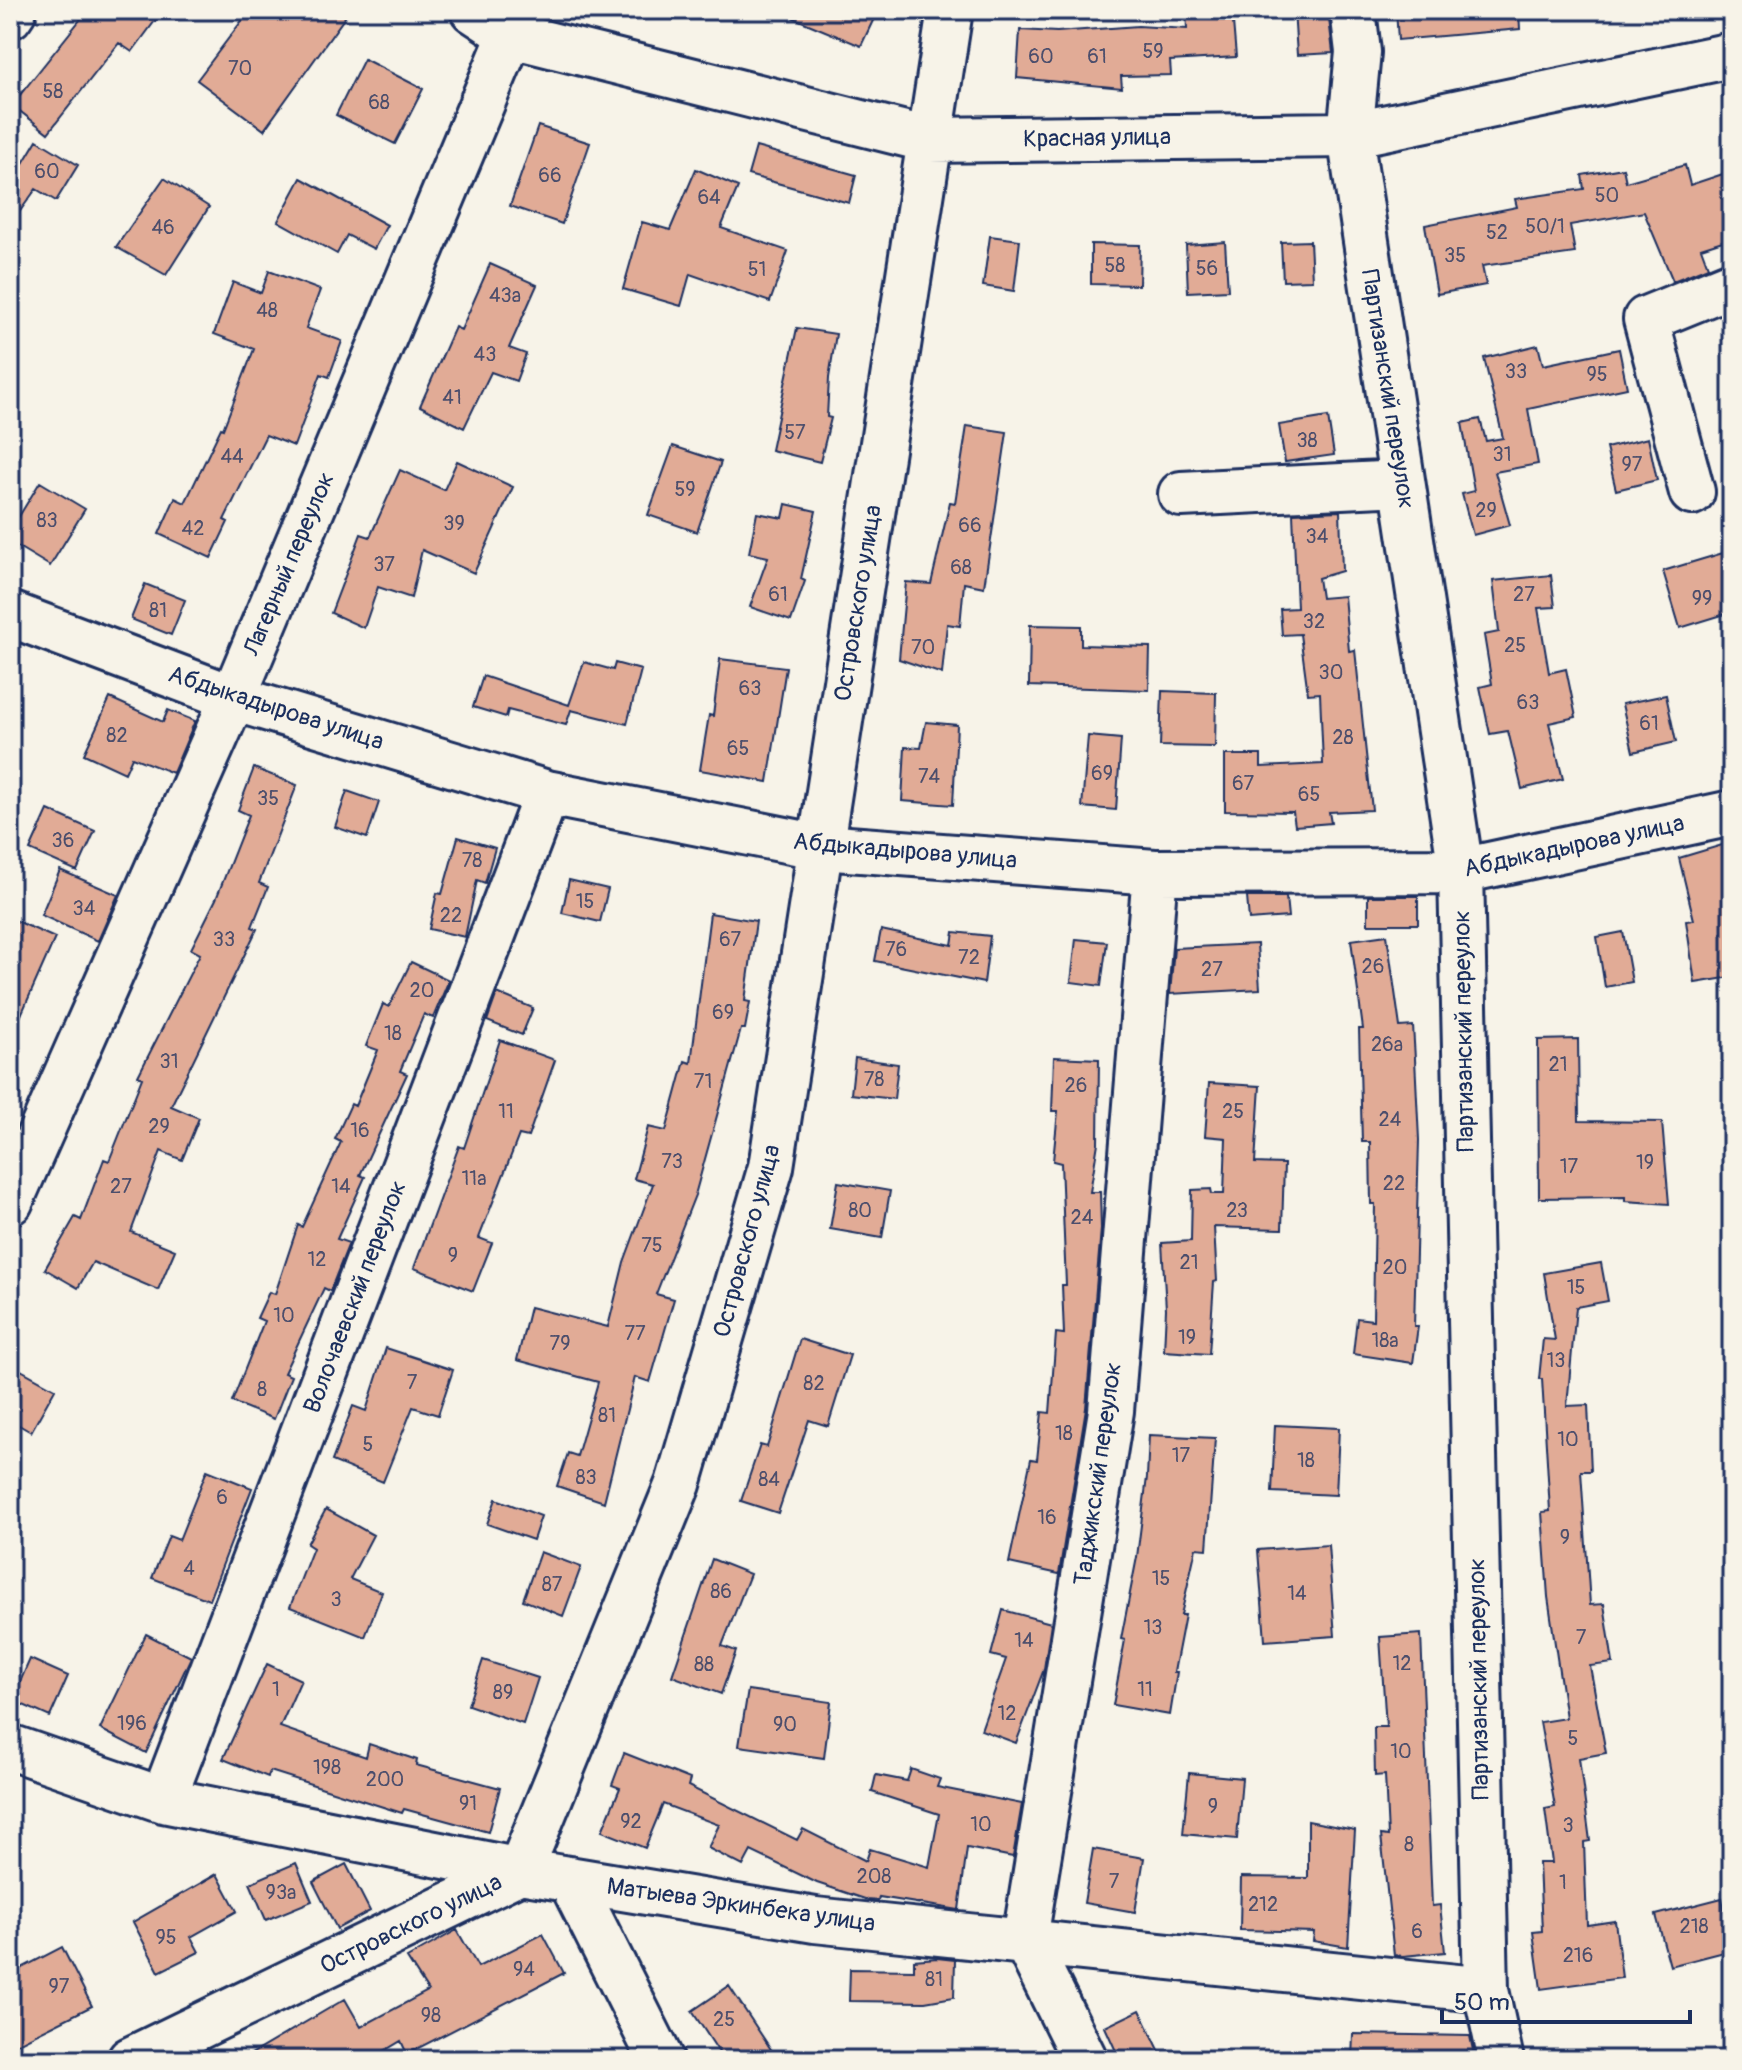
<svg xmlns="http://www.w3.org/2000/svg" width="1742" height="2070" viewBox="0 0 1742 2070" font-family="Pangolin,sans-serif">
<rect width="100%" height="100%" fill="#f7f3e8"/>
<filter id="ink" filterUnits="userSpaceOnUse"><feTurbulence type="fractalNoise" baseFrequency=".0125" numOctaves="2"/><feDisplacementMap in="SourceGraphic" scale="16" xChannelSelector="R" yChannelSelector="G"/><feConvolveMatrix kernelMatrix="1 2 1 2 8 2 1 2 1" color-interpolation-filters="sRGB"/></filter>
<g filter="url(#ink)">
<path fill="#e1ab96" stroke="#1b2f5e" stroke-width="2" d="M88 10H163L132 52 119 43 48 133 12 105Z
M250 10H350L264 130 197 80Z
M775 10H878L861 46Z
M1186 10H1232L1236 57 1170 61 1171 75 1121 76 1122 88 1017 78 1020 30 1057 32 1138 26 1187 29Z
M1294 10H1328L1333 53 1297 55Z
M1396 10H1519L1520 29 1398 40Z
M364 59 423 89 395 144 336 115Z
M538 126 590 143 562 224 510 206Z
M37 140 78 165 56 201 36 189 10 225V185Z
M756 147 856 175 849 203 748 175Z
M1685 165 1690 185 1732 171V238L1701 248 1708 267 1673 281 1644 212 1570 225 1575 253 1482 266 1486 285 1437 294 1425 225 1517 207 1515 199 1584 189 1582 175 1623 168 1626 182Z
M696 169 738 187 721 228 788 251 770 302 690 274 681 306 623 289 642 222 670 230Z
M164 178 209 207 166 275 116 247Z
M301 178 387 225 374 249 347 235 337 254 278 221Z
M990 236 1020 240 1014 291 983 286Z
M1310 241 1312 280 1283 281 1281 242Z
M1225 242 1228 290 1188 292 1186 245Z
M1091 244 1140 245 1139 285 1091 284Z
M490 264 537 285 509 348 526 354 516 381 491 372 464 428 420 406 455 327 461 330Z
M269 271 320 290 306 328 342 341 329 377 321 374 294 446 266 435 224 520 228 522 211 558 159 534 175 498 185 503 221 428 223 429 254 349 214 334 233 282 261 293Z
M797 328 836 334 829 378 827 417 831 418 820 462 771 450Z
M1538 345 1543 365 1619 349 1627 388 1528 409 1538 464 1495 472 1510 525 1473 535 1462 494 1474 491 1462 423 1480 419 1486 441 1503 438 1484 358Z
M1328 417 1334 455 1285 462 1279 425Z
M967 426 1007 432 984 587 964 583 960 626 947 624 942 674 899 659 906 582 931 584 950 502 955 503Z
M1648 438 1657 480 1616 490 1606 448Z
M673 446 721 462 697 532 648 515Z
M457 461 513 487 474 573 422 550 411 598 378 587 364 628 331 613 361 534 370 537 400 470 444 490Z
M40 482 85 509 50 566 10 542V531Z
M786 504 816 511 801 579 805 581 791 621 750 607 768 557 749 553 757 513 783 518Z
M1340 511 1342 571 1318 578 1321 598 1344 596 1349 651 1355 650 1372 810 1329 812 1331 823 1295 826 1293 812 1225 811V755H1261V767L1323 764 1320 693 1308 694 1300 634 1282 635 1280 609 1297 608 1293 513Z
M1723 553 1732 583V612L1680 628 1663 571Z
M1551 575 1555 607 1538 608 1549 673 1566 669 1576 717 1549 723 1563 779 1522 789 1508 731 1490 734 1480 687 1492 684 1484 635 1499 632 1493 581Z
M145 584 185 600 171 635 131 619Z
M1030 625 1081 626V645L1150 647 1149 690 1029 686Z
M720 659 786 667 768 782 700 770 709 715 713 716Z
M584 662 613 670 615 663 641 670 627 724 571 710 566 725 508 710 506 717 473 707 483 676 569 705Z
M1162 691 1216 693 1215 747 1160 746Z
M1666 695 1676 742 1633 752 1622 704Z
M110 698 163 722 168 710 195 721 173 773 132 757 125 773 84 754Z
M926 722 957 725 953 805 902 801 905 747 921 748Z
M1088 736 1121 739 1116 810 1082 807Z
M254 768 297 785 259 883 268 887 252 927 257 929 171 1106 199 1118 182 1160 161 1151 131 1232 175 1250 158 1290 93 1262 78 1288 45 1269 75 1217 81 1220 104 1159 109 1161 142 1078 138 1076 200 954 191 949 216 899 249 815 238 810Z
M347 791 379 802 367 838 335 827Z
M48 810 95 831 77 871 30 850Z
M458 837 495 848 485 883 477 880 465 937 429 929 437 893 442 894Z
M1732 842V977L1695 983 1686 921 1694 920 1679 858Z
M60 870 118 895 98 941 41 915Z
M569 880 608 889 600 922 562 913Z
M1368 896H1418V924H1368Z
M1247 897H1286L1288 917 1249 920Z
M710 913 756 921 745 1001 750 1002 745 1029H741L695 1195 656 1294 674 1299 650 1382 635 1377 604 1502 557 1486 568 1453 577 1456 598 1382 517 1360 530 1307 608 1327 624 1262 653 1184 634 1179 648 1127 666 1131 685 1061 691 1063Z
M10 918 55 938 10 1040Z
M881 930 952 945 954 932 990 936 984 983 875 961Z
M1623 932 1632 982 1605 987 1597 937Z
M1387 935 1400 1027 1413 1026 1415 1059 1419 1140 1414 1326H1418L1413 1363 1353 1354 1357 1318 1373 1320 1375 1204H1371L1370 1142H1362L1359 1029H1363L1351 940Z
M1076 939 1107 942 1101 986 1071 982Z
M1257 944 1260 989 1170 994 1174 948Z
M411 962 449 980 433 1018 424 1014 400 1071 407 1074 360 1175 365 1177 337 1239 349 1243 330 1291 324 1288 284 1373 291 1376 274 1419 232 1402 264 1321 257 1318 269 1292 275 1294 298 1225 302 1227 341 1142 335 1139 351 1104 355 1106 378 1050 366 1046 383 1004 389 1007Z
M497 993 533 1008 522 1035 487 1021Z
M1578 1039 1579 1121 1662 1122 1669 1204 1625 1201V1197L1539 1198 1538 1040Z
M500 1040 555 1060 528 1137 519 1135 479 1238 492 1243 473 1291 414 1268 459 1146 464 1148Z
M1054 1057 1099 1059 1098 1143 1090 1192H1100L1101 1229 1086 1408 1059 1574 1009 1563 1031 1459 1037 1460 1042 1412 1050 1413 1056 1333 1064 1334 1062 1285H1066L1061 1163 1053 1161 1058 1111H1052Z
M855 1058 898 1064 894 1099 851 1094Z
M1209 1083 1260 1086 1255 1163 1284 1164 1282 1229 1214 1227 1217 1281 1214 1282 1209 1354 1164 1351 1166 1309 1162 1243 1191 1241 1192 1190 1211 1189 1212 1194H1224L1226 1138 1205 1136Z
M838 1182 890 1191 882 1238 830 1229Z
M1601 1263 1608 1301 1576 1307 1567 1406 1588 1405 1591 1471H1581L1590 1605 1604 1604 1613 1663 1590 1666 1606 1753 1579 1758 1590 1841 1584 1842 1587 1925 1615 1921 1622 1978 1541 1989 1533 1932 1542 1931 1539 1863H1552L1545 1809 1555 1807 1540 1722 1566 1718 1548 1597 1542 1512 1550 1511 1542 1379H1539L1543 1339 1555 1340 1544 1273Z
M800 1339 850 1355 828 1426 809 1420 778 1513 741 1501 760 1445 767 1447Z
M386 1348 453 1370 438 1415 413 1407 383 1482 332 1461 353 1406 366 1411Z
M10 1364 55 1389 31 1432 10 1420Z
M1275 1425 1339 1428 1336 1495 1272 1492Z
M1149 1435 1215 1438 1207 1549 1196 1548 1181 1615H1185L1174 1672H1177L1170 1715 1113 1705 1125 1640 1121 1639 1137 1557 1147 1477Z
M207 1470 252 1488 209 1600 152 1578 169 1536 179 1540Z
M496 1499 541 1516 533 1540 487 1524Z
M326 1509 373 1535 350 1579 382 1592 365 1637 290 1607 313 1548 307 1544Z
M1328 1545 1335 1636 1265 1641 1258 1550Z
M540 1552 581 1567 563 1616 523 1600Z
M712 1559 750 1574 722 1646 736 1651 721 1694 672 1676Z
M1003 1610 1051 1623 1044 1669 1016 1743 981 1730 1006 1659 991 1655Z
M146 1634 191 1657 146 1753 100 1729Z
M1421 1634 1432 1906 1440 1905 1445 1952 1403 1956 1394 1955 1381 1835 1388 1836 1385 1775 1375 1776 1374 1727H1386L1380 1637Z
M30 1659 68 1676 50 1717 12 1700Z
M483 1660 538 1678 523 1724 468 1705Z
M267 1664 301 1680 280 1727 366 1757 369 1744 417 1760 416 1765 500 1788 488 1832 404 1809 402 1813 270 1771 268 1777 223 1759Z
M748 1690 831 1702 824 1758 739 1746Z
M624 1753 690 1779 688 1786 797 1840 803 1829 866 1861 870 1849 929 1867 939 1814 872 1792 876 1775 907 1781 911 1769 940 1779 937 1787 1022 1804 1013 1857 967 1848 959 1910 879 1897 878 1901 868 1900 817 1883 751 1851 743 1866 708 1848 719 1825 663 1804 645 1848 602 1831 620 1788 612 1785Z
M1189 1773 1242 1778 1237 1839 1183 1834Z
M1308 1821 1355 1830 1348 1947 1313 1941 1314 1932 1240 1930 1241 1877 1308 1878Z
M1093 1849 1144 1858 1135 1912 1084 1903Z
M296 1863 312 1901 266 1920 250 1883Z
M346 1864 370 1911 337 1929 313 1882Z
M217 1874 237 1911 191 1937 199 1952 159 1972 133 1922Z
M1722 1898 1732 1950 1670 1966 1656 1915Z
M457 1930 478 1967 543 1934 564 1973 407 2054 401 2041 369 2060H241L345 1999 361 2027 428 1991 407 1958Z
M62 1947 92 2006 10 2047V1974Z
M937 1958 955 1960 954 1997 925 2002 849 2001 850 1969 914 1970V1960Z
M729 1986 778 2060H724L692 2011Z
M1140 2010 1160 2052 1142 2060H1120L1105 2027Z
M1353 2034 1470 2036 1475 2060H1352Z"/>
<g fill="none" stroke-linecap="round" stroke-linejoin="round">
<g stroke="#1b2f5e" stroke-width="50">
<path id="minor" d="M473 10 511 35 929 140 1350 135 1732 55
M1353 10 1358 52 1350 135 1461 871 1486 1990 1501 2060
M10 16 14 10
M1692 492 1646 319 1732 284
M1181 494 1402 483
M10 614 233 698 547 793 821 847 1155 872 1461 871 1732 813
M10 1202 233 698 521 10
M10 1747 163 1800 520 1871 815 1920 1486 1990
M163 1800 547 793
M570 1879 661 2060
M130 2060 520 1871 678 1484 771 1167 950 10
M1085 2060 1025 1939 1111 1411 1155 872"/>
</g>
<use href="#minor" stroke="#f7f3e8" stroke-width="44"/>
</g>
</g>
<g text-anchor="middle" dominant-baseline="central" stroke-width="6" stroke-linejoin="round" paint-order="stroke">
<g font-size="20" fill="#4c4e6c">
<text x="1153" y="51">59</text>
<text x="1041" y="56">60</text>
<text x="1097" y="56">61</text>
<text x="240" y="68">70</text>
<text x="53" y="91">58</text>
<text x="379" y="102">68</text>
<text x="47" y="171">60</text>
<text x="550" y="175">66</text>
<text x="1607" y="195">50</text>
<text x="709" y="197">64</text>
<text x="1545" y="226">50/1</text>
<text x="163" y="227">46</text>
<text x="1497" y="232">52</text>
<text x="1455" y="255">35</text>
<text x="1115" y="265">58</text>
<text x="1207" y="268">56</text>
<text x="757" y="269">51</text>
<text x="505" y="295">43a</text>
<text x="267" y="310">48</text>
<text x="485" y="354">43</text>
<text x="1516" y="371">33</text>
<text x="1597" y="374">95</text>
<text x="452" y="397">41</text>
<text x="795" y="432">57</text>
<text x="1307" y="440">38</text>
<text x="1502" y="454">31</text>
<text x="232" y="456">44</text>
<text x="1632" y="464">97</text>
<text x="685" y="489">59</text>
<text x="1486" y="510">29</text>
<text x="47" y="520">83</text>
<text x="454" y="523">39</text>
<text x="970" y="525">66</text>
<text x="193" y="528">42</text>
<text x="1317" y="536">34</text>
<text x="384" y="564">37</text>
<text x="961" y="567">68</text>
<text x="778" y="594">61</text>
<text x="1524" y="594">27</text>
<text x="1702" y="598">99</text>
<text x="158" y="610">81</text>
<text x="1314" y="621">32</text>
<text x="1515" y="645">25</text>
<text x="923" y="647">70</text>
<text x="1331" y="672">30</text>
<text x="750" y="688">63</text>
<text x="1528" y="702">63</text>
<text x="1649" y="723">61</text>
<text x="117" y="735">82</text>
<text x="1343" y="737">28</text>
<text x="738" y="748">65</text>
<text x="1102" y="773">69</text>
<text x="929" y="776">74</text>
<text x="1243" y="783">67</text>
<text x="1309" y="794">65</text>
<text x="268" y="798">35</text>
<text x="63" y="840">36</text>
<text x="472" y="860">78</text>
<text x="585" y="901">15</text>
<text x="84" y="908">34</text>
<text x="451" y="915">22</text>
<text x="224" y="939">33</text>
<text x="730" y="939">67</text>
<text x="896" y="949">76</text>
<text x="969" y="957">72</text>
<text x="1373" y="966">26</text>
<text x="1212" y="969">27</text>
<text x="422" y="990">20</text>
<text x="723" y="1012">69</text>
<text x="393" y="1033">18</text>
<text x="1387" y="1044">26a</text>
<text x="169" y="1061">31</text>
<text x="1558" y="1064">21</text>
<text x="874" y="1079">78</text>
<text x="703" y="1081">71</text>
<text x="1076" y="1085">26</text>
<text x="506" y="1111">11</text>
<text x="1233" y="1111">25</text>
<text x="1390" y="1119">24</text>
<text x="159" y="1126">29</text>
<text x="360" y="1130">16</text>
<text x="672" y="1161">73</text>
<text x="1645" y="1162">19</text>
<text x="1569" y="1166">17</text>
<text x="474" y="1178">11a</text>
<text x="1394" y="1183">22</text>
<text x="121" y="1186">27</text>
<text x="341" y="1186">14</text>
<text x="860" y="1210">80</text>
<text x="1237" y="1210">23</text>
<text x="1082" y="1217">24</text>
<text x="652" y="1245">75</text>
<text x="453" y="1255">9</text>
<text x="317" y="1259">12</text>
<text x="1189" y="1262">21</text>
<text x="1395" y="1267">20</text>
<text x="1576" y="1287">15</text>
<text x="284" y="1315">10</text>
<text x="635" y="1333">77</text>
<text x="1187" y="1337">19</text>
<text x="1385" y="1340">18a</text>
<text x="560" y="1343">79</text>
<text x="1556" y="1360">13</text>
<text x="412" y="1382">7</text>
<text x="814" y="1383">82</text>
<text x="262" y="1389">8</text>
<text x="607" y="1415">81</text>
<text x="1064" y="1433">18</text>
<text x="1568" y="1439">10</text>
<text x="368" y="1444">5</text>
<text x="1181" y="1455">17</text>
<text x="1306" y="1460">18</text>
<text x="586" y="1477">83</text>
<text x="769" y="1479">84</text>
<text x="222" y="1497">6</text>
<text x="1047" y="1517">16</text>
<text x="1565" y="1537">9</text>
<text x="189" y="1568">4</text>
<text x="1161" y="1578">15</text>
<text x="552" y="1584">87</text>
<text x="721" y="1591">86</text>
<text x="1297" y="1593">14</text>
<text x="336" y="1599">3</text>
<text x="1153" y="1627">13</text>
<text x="1581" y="1637">7</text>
<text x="1024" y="1640">14</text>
<text x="1402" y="1663">12</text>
<text x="704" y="1664">88</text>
<text x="276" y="1689">1</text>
<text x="1145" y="1689">11</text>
<text x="503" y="1692">89</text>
<text x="1007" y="1713">12</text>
<text x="132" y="1723">196</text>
<text x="785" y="1724">90</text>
<text x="1573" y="1738">5</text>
<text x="1401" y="1751">10</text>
<text x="327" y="1767">198</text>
<text x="385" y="1779">200</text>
<text x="468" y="1803">91</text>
<text x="1213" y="1806">9</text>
<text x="631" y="1821">92</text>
<text x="981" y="1824">10</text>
<text x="1568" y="1825">3</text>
<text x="1409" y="1844">8</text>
<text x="874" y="1876">208</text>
<text x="1114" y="1881">7</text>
<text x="1563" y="1882">1</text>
<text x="281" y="1892">93a</text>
<text x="1263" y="1904">212</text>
<text x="1694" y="1926">218</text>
<text x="1417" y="1931">6</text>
<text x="166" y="1937">95</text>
<text x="1578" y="1955">216</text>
<text x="524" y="1969">94</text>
<text x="934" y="1979">81</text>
<text x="59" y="1986">97</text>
<text x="431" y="2015">98</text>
<text x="724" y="2019">25</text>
</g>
<g font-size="24" fill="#1b2f5e" stroke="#f7f3e8">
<text transform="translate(1097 138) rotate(-1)">Красная улица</text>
<text transform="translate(1388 389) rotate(81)">Партизанский переулок</text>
<text transform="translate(289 564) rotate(-67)">Лагерный переулок</text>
<text transform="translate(858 603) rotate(-81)">Островского улица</text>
<text transform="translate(276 708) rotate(18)">Абдыкадырова улица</text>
<text transform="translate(1574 846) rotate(-12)">Абдыкадырова улица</text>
<text transform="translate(905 851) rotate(5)">Абдыкадырова улица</text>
<text transform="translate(1464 1031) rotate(-91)">Партизанский переулок</text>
<text transform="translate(747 1241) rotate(-75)">Островского улица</text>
<text transform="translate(355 1297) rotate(-69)">Волочаевский переулок</text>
<text transform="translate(1098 1474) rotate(-82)">Таджикский переулок</text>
<text transform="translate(1479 1679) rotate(-91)">Партизанский переулок</text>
<text transform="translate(741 1905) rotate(8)">Матыева Эркинбека улица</text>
<text transform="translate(411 1924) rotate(-26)">Островского улица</text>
</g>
</g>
<rect width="1742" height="2070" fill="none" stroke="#f7f3e8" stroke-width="40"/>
<rect x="20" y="20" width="1702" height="2030" fill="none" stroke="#1b2f5e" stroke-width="3" filter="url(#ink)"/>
<path d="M1442 2010v12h248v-12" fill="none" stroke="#1b2f5e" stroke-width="4"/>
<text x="1454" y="2010" font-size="24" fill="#1b2f5e" stroke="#f7f3e8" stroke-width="6" paint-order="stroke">50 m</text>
</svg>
